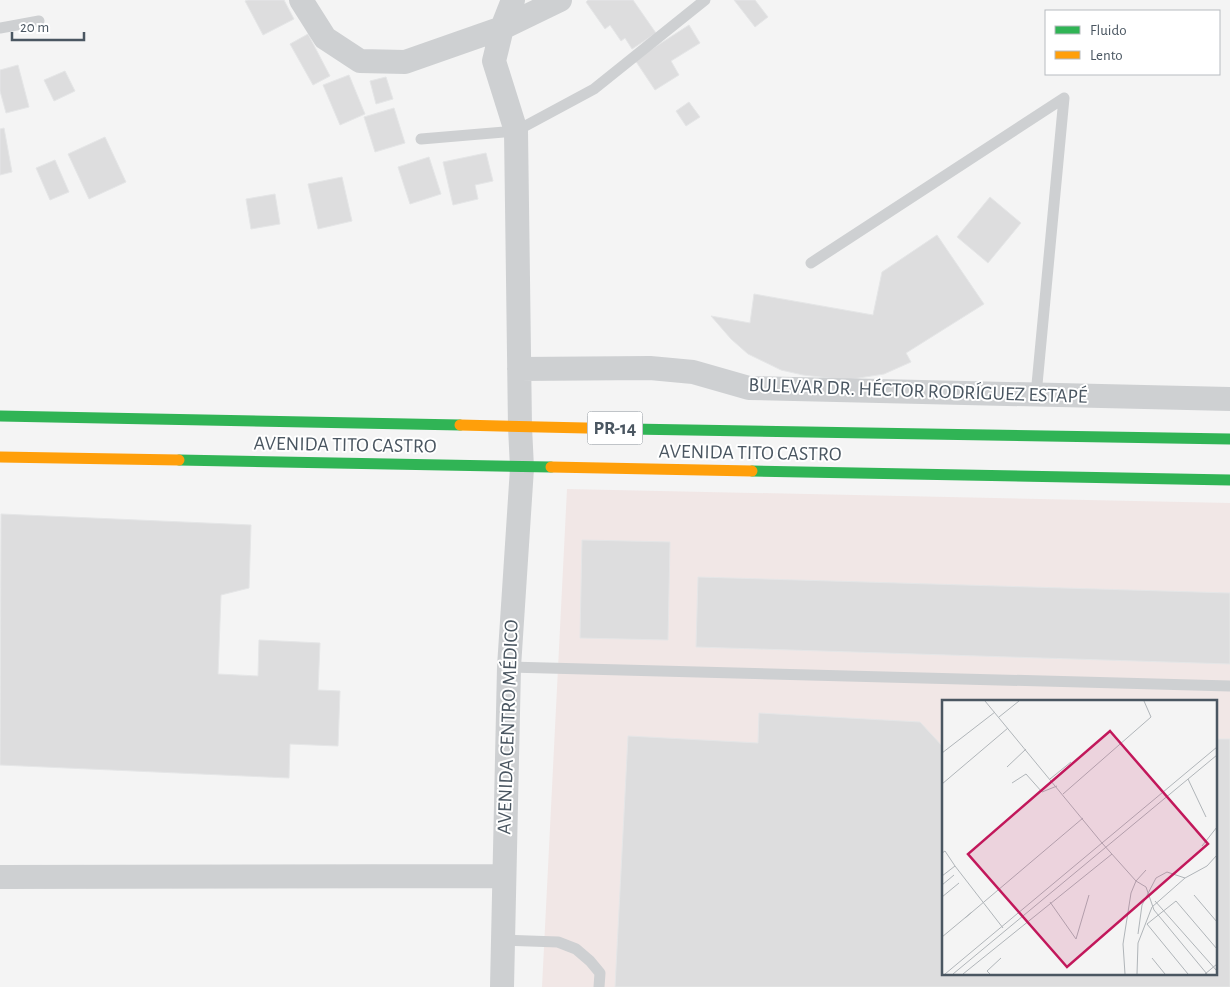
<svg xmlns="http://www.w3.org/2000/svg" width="1230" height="987" viewBox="0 0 1230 987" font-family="'Alegreya Sans',sans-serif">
<rect width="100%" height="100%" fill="#f4f4f4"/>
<path fill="#f1e7e6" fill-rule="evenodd" d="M567 489 1230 503V987H542ZM944 701H1216V973H944Z"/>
<path fill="#ddddde" stroke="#e5e6e7" d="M248 0H284L294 19 263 35 245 1Z
M588 0H633L656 33 632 49 625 38 621 41 610 25 605 29 586 2Z
M734 0H755L768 17 755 27Z
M689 25 700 43 671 61 679 75 655 90 635 60Z
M308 34 330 76 313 85 290 44Z
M18 65 29 107 6 113 0 91V70Z
M65 71 75 91 54 101 44 80Z
M349 75 365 114 340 125 323 85Z
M386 77 393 99 376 104 370 81Z
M689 102 700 117 686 126 676 111Z
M394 108 405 143 375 152 364 117Z
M4 128 12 172 0 175V129Z
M105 137 126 182 89 199 68 154Z
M486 153 493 181 475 185 478 199 453 205 443 162Z
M429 157 441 194 410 204 398 167Z
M55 160 69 192 50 200 36 168Z
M342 177 352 221 318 229 308 184Z
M275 194 280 224 251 229 246 199Z
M990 197 1021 223 988 263 957 237Z
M937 235 984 304 906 353 911 362 884 374 846 380 803 375 781 370 748 354 731 339 711 316 750 323 754 294 873 315 882 272Z
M1 514 251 525 249 588 221 595 218 674 258 676 259 640 320 643 318 690 340 691 338 746 290 744 289 778 0 765Z
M582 540 670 542 668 640 580 638Z
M698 577 1230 593V664L696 647Z
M759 713 920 722 944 748V973H1216V739H1230V987H615L628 736 758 743Z"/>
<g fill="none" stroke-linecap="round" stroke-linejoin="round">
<path stroke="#ced0d2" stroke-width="11" d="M0 28 39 21
M421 139 516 131 594 89 705 0
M811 263 1064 98 1036 395
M509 667 1230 686
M502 940 558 942 576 949 590 961 600 973 599 987"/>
<path stroke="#ced0d2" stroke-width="24" d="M301 0 325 38 360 61 405 62 502 28 560 0
M519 369 650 368 693 372 749 388 1230 399
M0 877 504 876
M502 987 509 667 522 468 520 427 516 131 494 61 502 28 513 0"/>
<path stroke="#30b455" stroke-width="11" d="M0 416 460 425
M630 429 1230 439
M179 460 551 467
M752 471 1230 480"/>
<path stroke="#ff9f0a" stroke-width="11" d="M460 425 630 429
M0 457 179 460
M551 467 752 471"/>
</g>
<g text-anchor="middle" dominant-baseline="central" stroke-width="4" stroke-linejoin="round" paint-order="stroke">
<rect fill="#fff" stroke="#808990" stroke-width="1" x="587.5" y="411.5" width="55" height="33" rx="4"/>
<g font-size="19" font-weight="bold" fill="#4a5661">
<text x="615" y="428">PR-14</text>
</g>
<g font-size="20" fill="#4a5661" stroke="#fff">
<text transform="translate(918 391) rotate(2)">BULEVAR DR. HÉCTOR RODRÍGUEZ ESTAPÉ</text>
<text transform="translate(345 445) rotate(1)">AVENIDA TITO CASTRO</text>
<text transform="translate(750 453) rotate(1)">AVENIDA TITO CASTRO</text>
<text transform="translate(508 727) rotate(-88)">AVENIDA CENTRO MÉDICO</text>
</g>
</g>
<g transform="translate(942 700)">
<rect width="275" height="275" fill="#f4f4f4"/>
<path fill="none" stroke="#b0b5b9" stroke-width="1" d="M43 1 160 143 194 181 204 187 212 210 265 274M57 17 77 1M0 53 53 12M65 67 84 49M108 79 129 62M246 79 264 117M70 83 84 74 100 92 115 86M0 84 66 28M121 94 209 17 202 1M260 146 275 127M0 153 3 151 13 166M0 176 13 166 61 228M0 185 12 175M252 195 275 222M0 197 17 183M213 201 275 271M108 202 134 239 147 195M23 218 141 118M196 234 200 205 214 178 225 172 243 178M0 237 30 212M210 258 223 274M3 274 275 47M11 274 275 55M21 274 170 154M48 274 45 271 59 258M183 274 181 244 189 193 194 181 204 170M195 274 196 243 210 207 243 178 265 166 275 155M246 274 205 224 234 201 275 249M263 274 275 264"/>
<path fill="#c2185b" fill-opacity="0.15" stroke="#c2185b" stroke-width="2.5" d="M168 31 266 144 125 267 26 154Z"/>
<rect width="275" height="275" fill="none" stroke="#4a5661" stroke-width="2.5"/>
</g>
<rect x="1045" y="10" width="175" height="65" fill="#ffffff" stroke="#b7bbc0"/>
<rect x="1055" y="26" width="25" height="8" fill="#30b455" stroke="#b7bbc0"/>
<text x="1090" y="35" font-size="15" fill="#4a5661">Fluido</text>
<rect x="1055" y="51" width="25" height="8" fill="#ff9f0a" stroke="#b7bbc0"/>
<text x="1090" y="60" font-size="15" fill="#4a5661">Lento</text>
<path d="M12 32v8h72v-8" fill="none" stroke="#4a5661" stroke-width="2.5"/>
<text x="20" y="32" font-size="15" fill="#4a5661" stroke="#ffffff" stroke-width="4" paint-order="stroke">20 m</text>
</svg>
